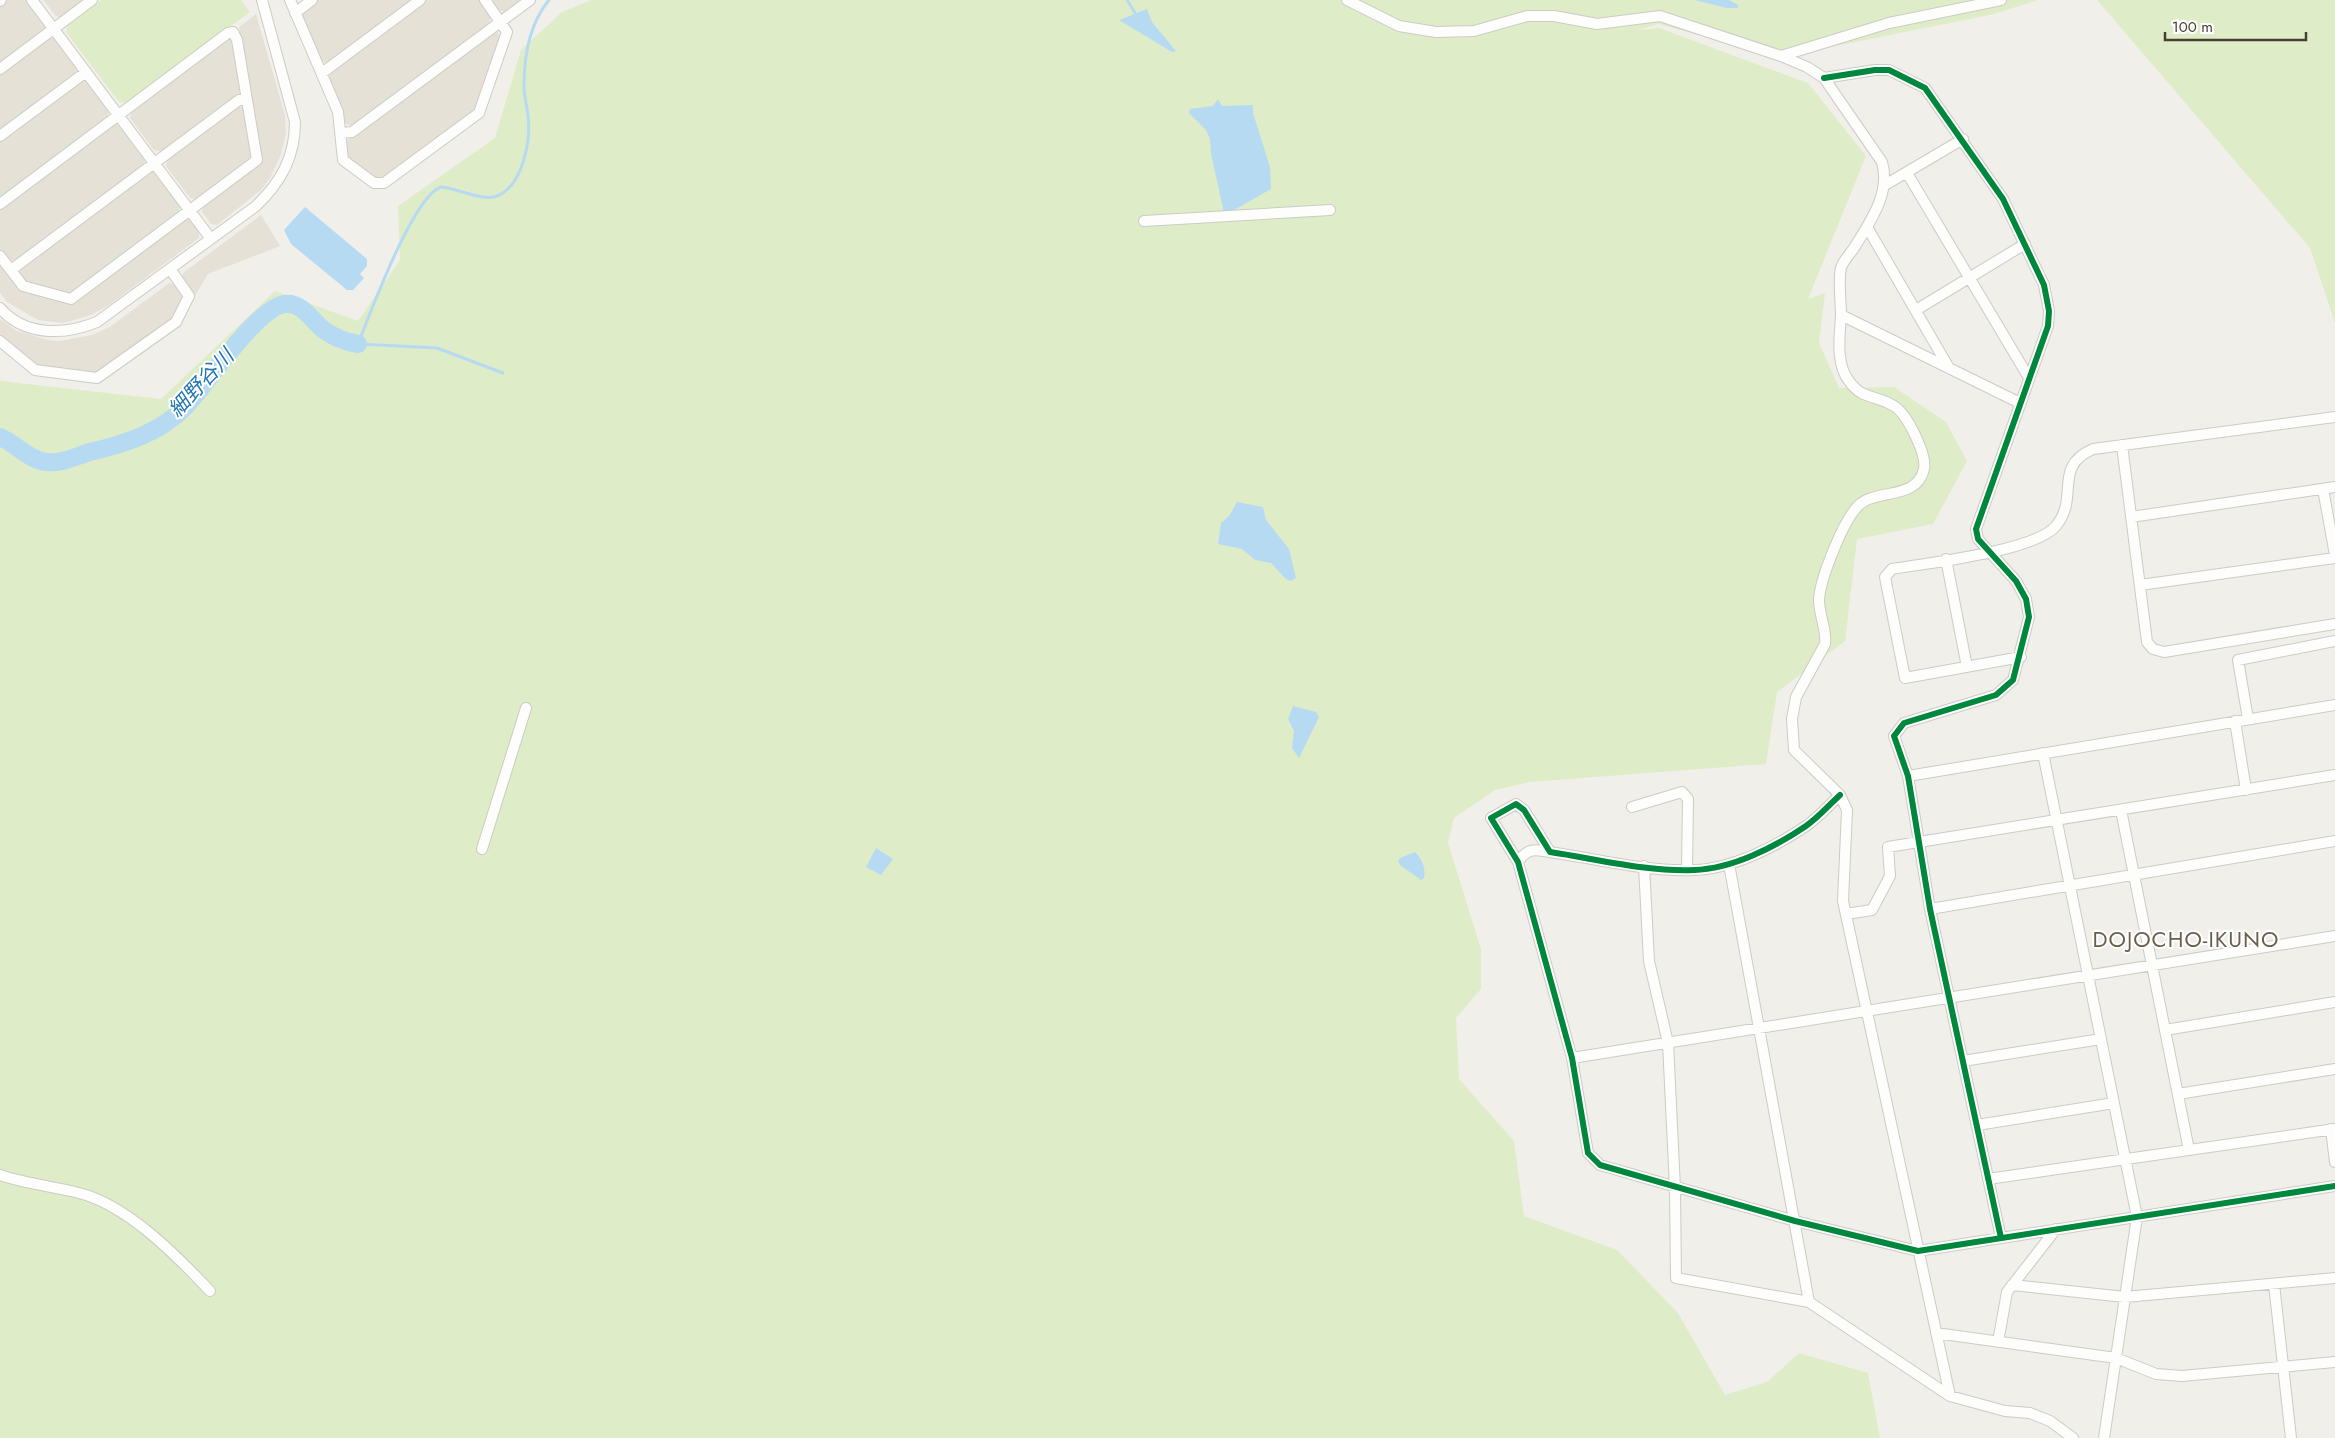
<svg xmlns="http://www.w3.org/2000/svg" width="2335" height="1438" viewBox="0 0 2335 1438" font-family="Jost,'Noto Sans JP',sans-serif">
<rect width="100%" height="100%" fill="#f0efea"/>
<path fill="#e5e1d6" d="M7 0H26L46 24 45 31 0 64V5Z
M43 0H85L62 18 56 16Z
M319 0H413L329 63 321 61 301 17 303 12Z
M426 0H481L492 15 489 24 352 126 344 123 342 109 329 77 331 73Z
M490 0H521L505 12 498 10Z
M256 14 285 115 286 132 281 155 270 178 261 190 217 225 211 224 202 212 203 207 262 161 239 27Z
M496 30 501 37 474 110 383 177 375 178 350 162 347 152V140Z
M48 37 56 39 77 66 76 75 0 131V73Z
M227 39 233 42 241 89 239 95 163 152 154 150 130 118 132 112Z
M80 81 87 82 109 110 108 116 0 198V141Z
M238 105 245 109 252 155 250 160 198 200 190 198 166 166 167 160Z
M112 124 120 125 145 158 143 166 16 261 9 260 0 249V208Z
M149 172H155L180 205 179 212 73 292 67 294 28 285 20 275 21 268Z
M261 215 280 246 208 274 195 296 182 279 183 273Z
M184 219 191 220 199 231V238L109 305 91 315 63 323 38 320 7 302 0 293V263L23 292 72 304Z
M169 283 175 284 183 293V301L173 317 96 373 39 366 0 334V319L17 331 48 340 59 341 92 335 110 327Z"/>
<path fill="#deedc7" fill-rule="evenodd" d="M101 0H241L250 12 127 103 119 102 66 32 68 25Z
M591 0H1694L1727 8H1737L1738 5 1729 0H2038L1994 14 1781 57 1658 24 1638 30 1659 28 1808 83 1866 156 1808 299 1825 293 1819 343 1839 388 1894 387 1946 422 1967 461 1933 524 1857 539 1845 641 1777 692 1766 764 1530 782 1495 790 1454 818 1448 843 1481 949V989L1456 1018 1459 1079 1514 1141 1524 1216 1617 1250 1678 1313 1725 1395 1767 1382 1799 1353 1868 1373 1880 1438H0V381L161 399 275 291 358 321 400 260 398 206 495 138 521 50 562 12ZM1147 10 1152 22 1176 51 1119 20Z
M2097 0H2335V323L2310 248Z"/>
<path fill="#b6daf2" d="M1694 0H1729L1738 5V8H1727Z
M1147 9 1152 22 1176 51 1172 52 1119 20Z
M1218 99 1222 106 1253 105V113L1270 167 1271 189 1229 213H1224L1211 154 1210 139 1206 130 1189 113 1190 109 1213 106Z
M305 207 367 259V266L360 274 364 278 353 290H347L291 244 284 230Z
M1237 502 1263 507 1266 520 1289 549 1296 578 1291 581 1286 579 1271 563 1255 560 1242 549 1218 544 1221 523 1229 516Z
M1293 706 1316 712 1319 717 1299 758 1292 748 1294 731 1288 719Z
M876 848 893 859 881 875 866 867Z
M1415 852C1422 859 1426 868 1424 878L1421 880 1400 865 1398 861 1400 858Z"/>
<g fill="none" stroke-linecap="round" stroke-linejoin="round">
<path stroke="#b6daf2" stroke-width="3" d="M1127 0 1137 16
M503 373 437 348 358 344C370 314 413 196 441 187 456 188 484 202 497 196 523 186 531 140 528 116 527 106 524 96 524 86 524 55 530 23 549 0"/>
<path stroke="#b6daf2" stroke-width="18" d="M0 437C16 444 29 460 46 462 62 464 76 456 90 452 124 444 160 433 185 407 207 384 255 310 284 304 302 301 312 321 324 330 335 338 345 342 358 344"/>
<g stroke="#cdcbc5" stroke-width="12">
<path id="minor" d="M32 0 211 239
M290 0 338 112 343 160 374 183H384L479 113 507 32 485 0
M1347 0 1399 26 1436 32 1474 31 1527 16H1554L1597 24 1660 16 1781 56 1807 67 1824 78 1882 162C1891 193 1870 222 1854 248 1850 254 1843 261 1841 268 1838 279 1841 302 1841 315L2020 403
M0 1 1 0
M295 13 312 0
M1781 56 1889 23 2001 0
M0 69 92 0
M322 73 420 0
M1824 78 1875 70H1889L1925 88 2003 199 2044 285 2049 311 2048 326 1976 529 1978 539 2016 581 2026 599 2029 617 2013 680 1996 695 1904 723 1894 736 1908 776 1930 909 2001 1238
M342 133 352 132 530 0
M0 136 86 72
M1907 173 2029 378
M1885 185 1963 139
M0 204 228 33 233 32 237 40 257 160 71 299 23 286 0 256
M1144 221 1330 210
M1867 227 1949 368
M11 270 239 100 246 99
M0 308C25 337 65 335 97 322L256 206C281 182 295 157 295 122L262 0
M1916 310 2025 244
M1841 315C1840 335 1835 363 1849 381 1862 400 1877 395 1894 406 1907 414 1927 454 1924 469 1917 501 1875 488 1858 506 1843 521 1820 579 1819 600 1819 616 1827 629 1825 644L1796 697 1792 719 1794 750 1840 795 1847 810 1843 901 1950 1396
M0 341 35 370 97 378 176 322 189 296 170 269
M2122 445 2147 642 2153 649 2164 652 2335 624
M2323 489 2335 555
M2131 517 2335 487
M1946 559 1967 667
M2140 585 2335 558
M2021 657 1905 678 1885 577 1892 569C1928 563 2035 551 2056 526 2080 497 2052 467 2093 449L2335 417
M2248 719 2238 660 2335 641
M2235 721 2246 790
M2043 753 2137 1217 2104 1438
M1908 776 2335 705
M1840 795C1829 805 1819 817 1806 826 1775 847 1732 869 1694 870 1647 872 1597 859 1550 852L1524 810 1516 804 1491 818 1518 862 1572 1058 1588 1153 1600 1165 1795 1221 1918 1251 2335 1186
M1632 807 1682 792 1688 799 1687 870
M2121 810 2189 1150
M482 849 526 708
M1518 862C1527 848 1535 849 1550 852
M1729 864 1809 1302
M1644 866 1649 961 1668 1043 1675 1188 1676 1278 1809 1302 1950 1396 2005 1411 2030 1413 2050 1421 2073 1438
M1930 909 2335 841
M1846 914 1872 910 1890 876 1888 847 2335 775
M2165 1030 2335 1002
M1572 1058 2335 936
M1963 1061 2101 1039
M2178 1094 2335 1069
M1977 1125 2114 1103
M2331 1129 2335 1162
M0 1175C26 1184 52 1186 79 1193 127 1205 176 1255 210 1291
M1988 1179 2335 1129
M2274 1284 2291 1438
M2012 1285 2125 1297 2335 1278
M1936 1333 2116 1358 2156 1374 2182 1376 2335 1362
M1998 1342 2007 1292 2056 1229"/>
</g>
<use href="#minor" stroke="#fdfdfc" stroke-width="10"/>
<g stroke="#fff" stroke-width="9">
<path id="cycleway" d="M1824 78 1875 70H1889L1925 88 2003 199 2044 285 2049 311 2048 326 1976 529 1978 539 2016 581 2026 599 2029 617 2013 680 1996 695 1904 723 1894 736 1908 776 1930 909 2001 1238
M1840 795C1829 805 1819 817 1806 826 1775 847 1732 869 1694 870 1647 872 1597 859 1550 852L1524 810 1516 804 1491 818 1518 862 1572 1058 1588 1153 1600 1165 1795 1221 1918 1251 2335 1186"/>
</g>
<use href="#cycleway" stroke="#00873e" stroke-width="6"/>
</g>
<g text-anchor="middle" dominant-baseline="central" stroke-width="4" stroke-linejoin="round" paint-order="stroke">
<g font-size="21" font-style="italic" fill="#2577b2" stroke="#fff">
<text transform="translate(201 383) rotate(-47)">細野谷川</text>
</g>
<g font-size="22" letter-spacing="1" fill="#6b5e4b" stroke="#fff">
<text x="2186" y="939">DOJOCHO-IKUNO</text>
</g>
</g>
<path d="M2165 32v8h141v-8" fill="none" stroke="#474034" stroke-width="2.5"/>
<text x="2172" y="32" font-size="15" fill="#474034" stroke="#ffffff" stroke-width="4" paint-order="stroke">100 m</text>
</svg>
